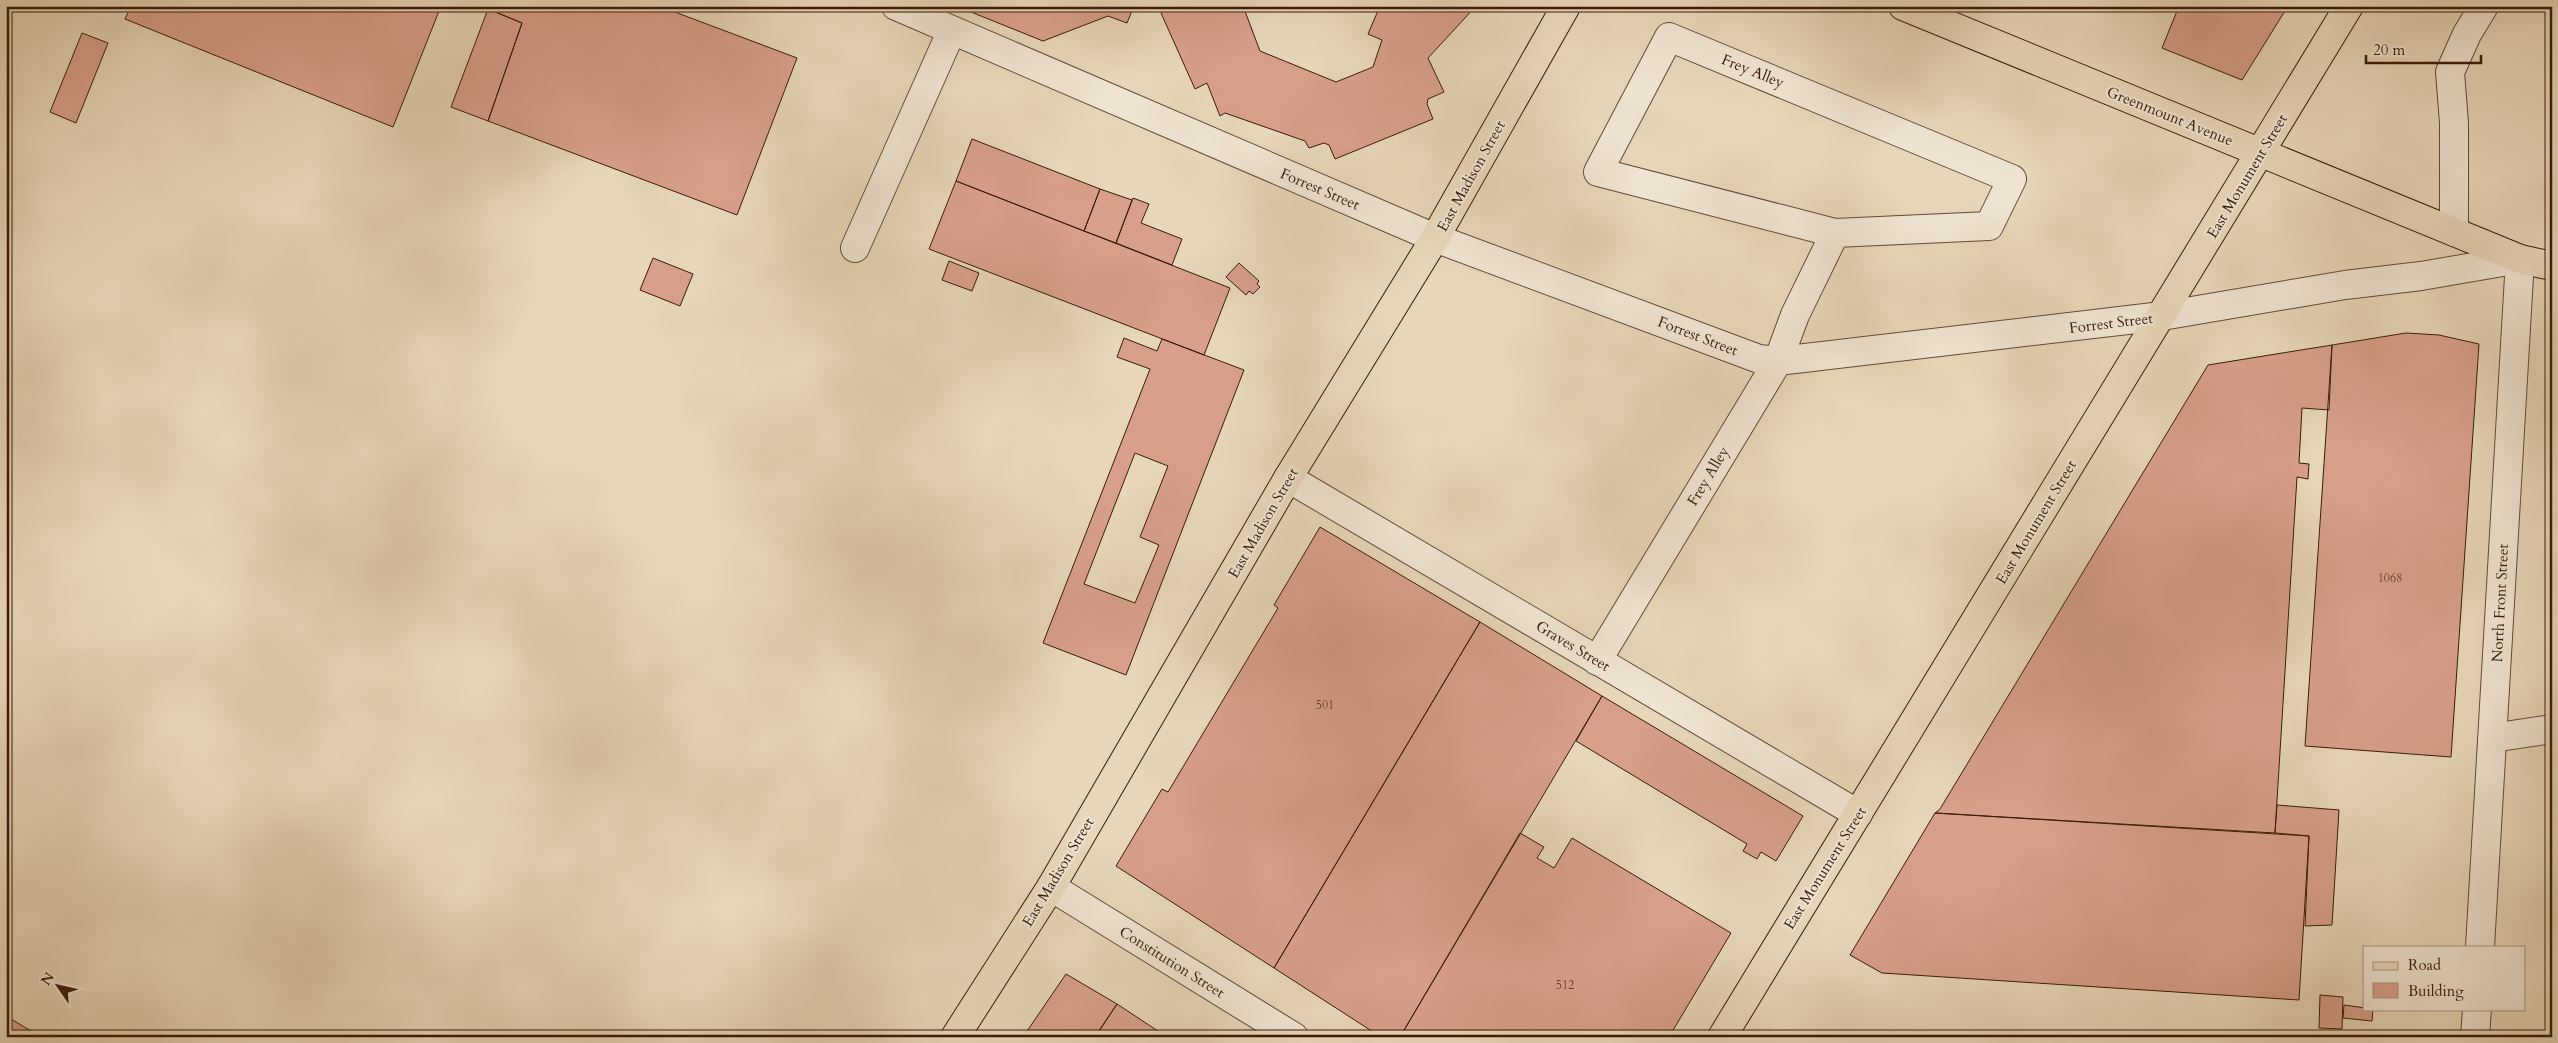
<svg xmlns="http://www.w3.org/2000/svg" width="2558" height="1043" viewBox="0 0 2558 1043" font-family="Cardo,serif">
<rect width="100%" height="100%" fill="#e7d6b9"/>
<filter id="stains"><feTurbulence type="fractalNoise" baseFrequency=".004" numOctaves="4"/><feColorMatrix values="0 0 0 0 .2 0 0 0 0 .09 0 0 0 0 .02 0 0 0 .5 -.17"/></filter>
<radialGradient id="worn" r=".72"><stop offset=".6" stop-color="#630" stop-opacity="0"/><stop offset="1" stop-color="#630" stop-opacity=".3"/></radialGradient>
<path fill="#d89f8b" stroke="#3a1b08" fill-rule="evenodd" d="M6 6H16L6 23Z
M131 6H441L393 127 125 19Z
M489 6H659L797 58 737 215 488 121 522 23 488 9Z
M956 6H1134L1127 23 1108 16 1043 41Z
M1243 6 1260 51 1336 82 1373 67 1382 40 1368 34 1380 6H1476L1428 58 1444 92 1428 99 1427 104 1433 119 1335 159 1329 145 1324 143 1309 148 1305 141 1225 113 1220 116 1207 83 1195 89 1161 13 1173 6Z
M2179 6H2288L2242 80 2162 48Z
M488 9 522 23 488 121 451 107Z
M82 33 108 43 76 123 50 112Z
M972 139 1100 189 1084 231 956 181Z
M956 181 1230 288 1204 355 929 249Z
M1100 189 1132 200 1116 243 1084 231Z
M1133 198 1149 204 1141 223 1182 239 1172 265 1116 243Z
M653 258 693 274 680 306 640 290Z
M949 261 979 273 972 291 942 280Z
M1239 263 1259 281 1257 284 1260 287 1253 294 1249 291 1246 295 1226 277Z
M2406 333 2439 335 2479 344 2451 757 2305 746 2332 345Z
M1124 338 1157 351 1162 339 1244 370 1126 675 1043 643 1150 369 1117 357ZM1135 453 1168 466 1140 537 1159 545 1135 603 1084 584Z
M2332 345 2329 410 2302 408 2299 463 2309 464 2308 479 2297 477 2275 833 1935 813 1940 809 2208 365Z
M1320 527 1480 622 1274 968 1116 866 1162 789 1168 792 1278 608 1274 605Z
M1480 622 1602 696 1400 1037H1381L1274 968Z
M1602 696 1803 816 1776 861 1761 852 1757 859 1743 851 1747 844 1576 741Z
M2277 805 2339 810 2332 925 2305 926 2309 836 2275 833Z
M1935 813 2309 836 2299 1000 1882 973 1850 955Z
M1520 833 1544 847 1537 858 1554 868 1572 838 1731 933 1669 1037H1400Z
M1066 974 1117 1004 1095 1037H1023Z
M2320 995 2343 997 2342 1029 2319 1028Z
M1117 1004 1167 1037H1095Z
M2344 1005 2373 1009 2372 1021 2343 1018Z
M6 1016 41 1037H6Z"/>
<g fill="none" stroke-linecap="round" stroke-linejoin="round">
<g stroke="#654a34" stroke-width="30">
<path id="minor" d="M896 6 1435 238 1759 359 1778 361 2162 316 2345 285 2421 276 2520 259 2480 947
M2454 232V123L2450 72 2467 34 2484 6
M855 248 952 30
M1288 478 1858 814
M1597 661 1778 361 1795 315 1835 233 1989 226 2012 179 1669 37 1598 172 1835 233
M2492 738 2552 729
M1051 887 1294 1037
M2475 1037 2477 1009"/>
</g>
<g stroke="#3a1b08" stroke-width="30">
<path id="major" d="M1903 6 2520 259 2552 266
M955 1037 1051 887 1288 478 1435 238 1566 6
M1722 1037 2349 6"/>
</g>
<use href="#minor" stroke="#efe4d2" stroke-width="28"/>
<use href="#major" stroke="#e7d6b9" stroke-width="28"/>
</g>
<g text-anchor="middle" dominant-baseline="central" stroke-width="4" stroke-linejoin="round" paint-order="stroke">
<g font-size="12" fill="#623c29">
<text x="2390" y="578">1068</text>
<text x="1325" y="705">501</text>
<text x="1565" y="985">512</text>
</g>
<g font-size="15" fill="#3a1b08" stroke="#efe4d2">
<text transform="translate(1753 71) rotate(22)">Frey Alley</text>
<text transform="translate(2170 116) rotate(22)">Greenmount Avenue</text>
<text transform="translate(1471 176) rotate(-61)">East Madison Street</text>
<text transform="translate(2247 176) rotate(-59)">East Monument Street</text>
<text transform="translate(1320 189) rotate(23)">Forrest Street</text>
<text transform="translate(2111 323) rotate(-7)">Forrest Street</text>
<text transform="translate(1698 336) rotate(21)">Forrest Street</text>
<text transform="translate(1708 476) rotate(-59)">Frey Alley</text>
<text transform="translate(2036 522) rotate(-59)">East Monument Street</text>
<text transform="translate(1263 523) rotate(-60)">East Madison Street</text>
<text transform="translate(2500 603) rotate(-87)">North Front Street</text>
<text transform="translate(1573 646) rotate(31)">Graves Street</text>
<text transform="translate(1825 868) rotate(-58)">East Monument Street</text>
<text transform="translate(1058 872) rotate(-59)">East Madison Street</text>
<text transform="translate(1172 962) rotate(32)">Constitution Street</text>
</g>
</g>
<rect width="2558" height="1043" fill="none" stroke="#e7d6b9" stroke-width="25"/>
<rect x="8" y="8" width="2543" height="1028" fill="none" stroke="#3a1b08" stroke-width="2.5"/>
<rect x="12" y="12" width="2533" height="1018" fill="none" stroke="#3a1b08"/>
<rect x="2363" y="946" width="162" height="65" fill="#efe4d2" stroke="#a79481"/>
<rect x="2373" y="962" width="25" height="8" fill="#e7d6b9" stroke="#a79481"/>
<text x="2408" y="970" font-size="15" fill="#3a1b08">Road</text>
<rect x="2373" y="983" width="25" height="15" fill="#d89f8b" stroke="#a79481"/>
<text x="2408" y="996" font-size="15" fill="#3a1b08">Building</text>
<g transform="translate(58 986) rotate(304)" stroke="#efe4d2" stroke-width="4" paint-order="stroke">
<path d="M0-4L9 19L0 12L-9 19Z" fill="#3a1b08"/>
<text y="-8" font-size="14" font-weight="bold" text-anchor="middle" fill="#3a1b08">N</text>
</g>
<path d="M2366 55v8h115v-8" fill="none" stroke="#3a1b08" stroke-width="2.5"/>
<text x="2373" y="55" font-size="15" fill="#3a1b08" stroke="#efe4d2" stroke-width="4" paint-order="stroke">20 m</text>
<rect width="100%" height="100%" filter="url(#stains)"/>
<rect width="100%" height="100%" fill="url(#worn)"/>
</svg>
